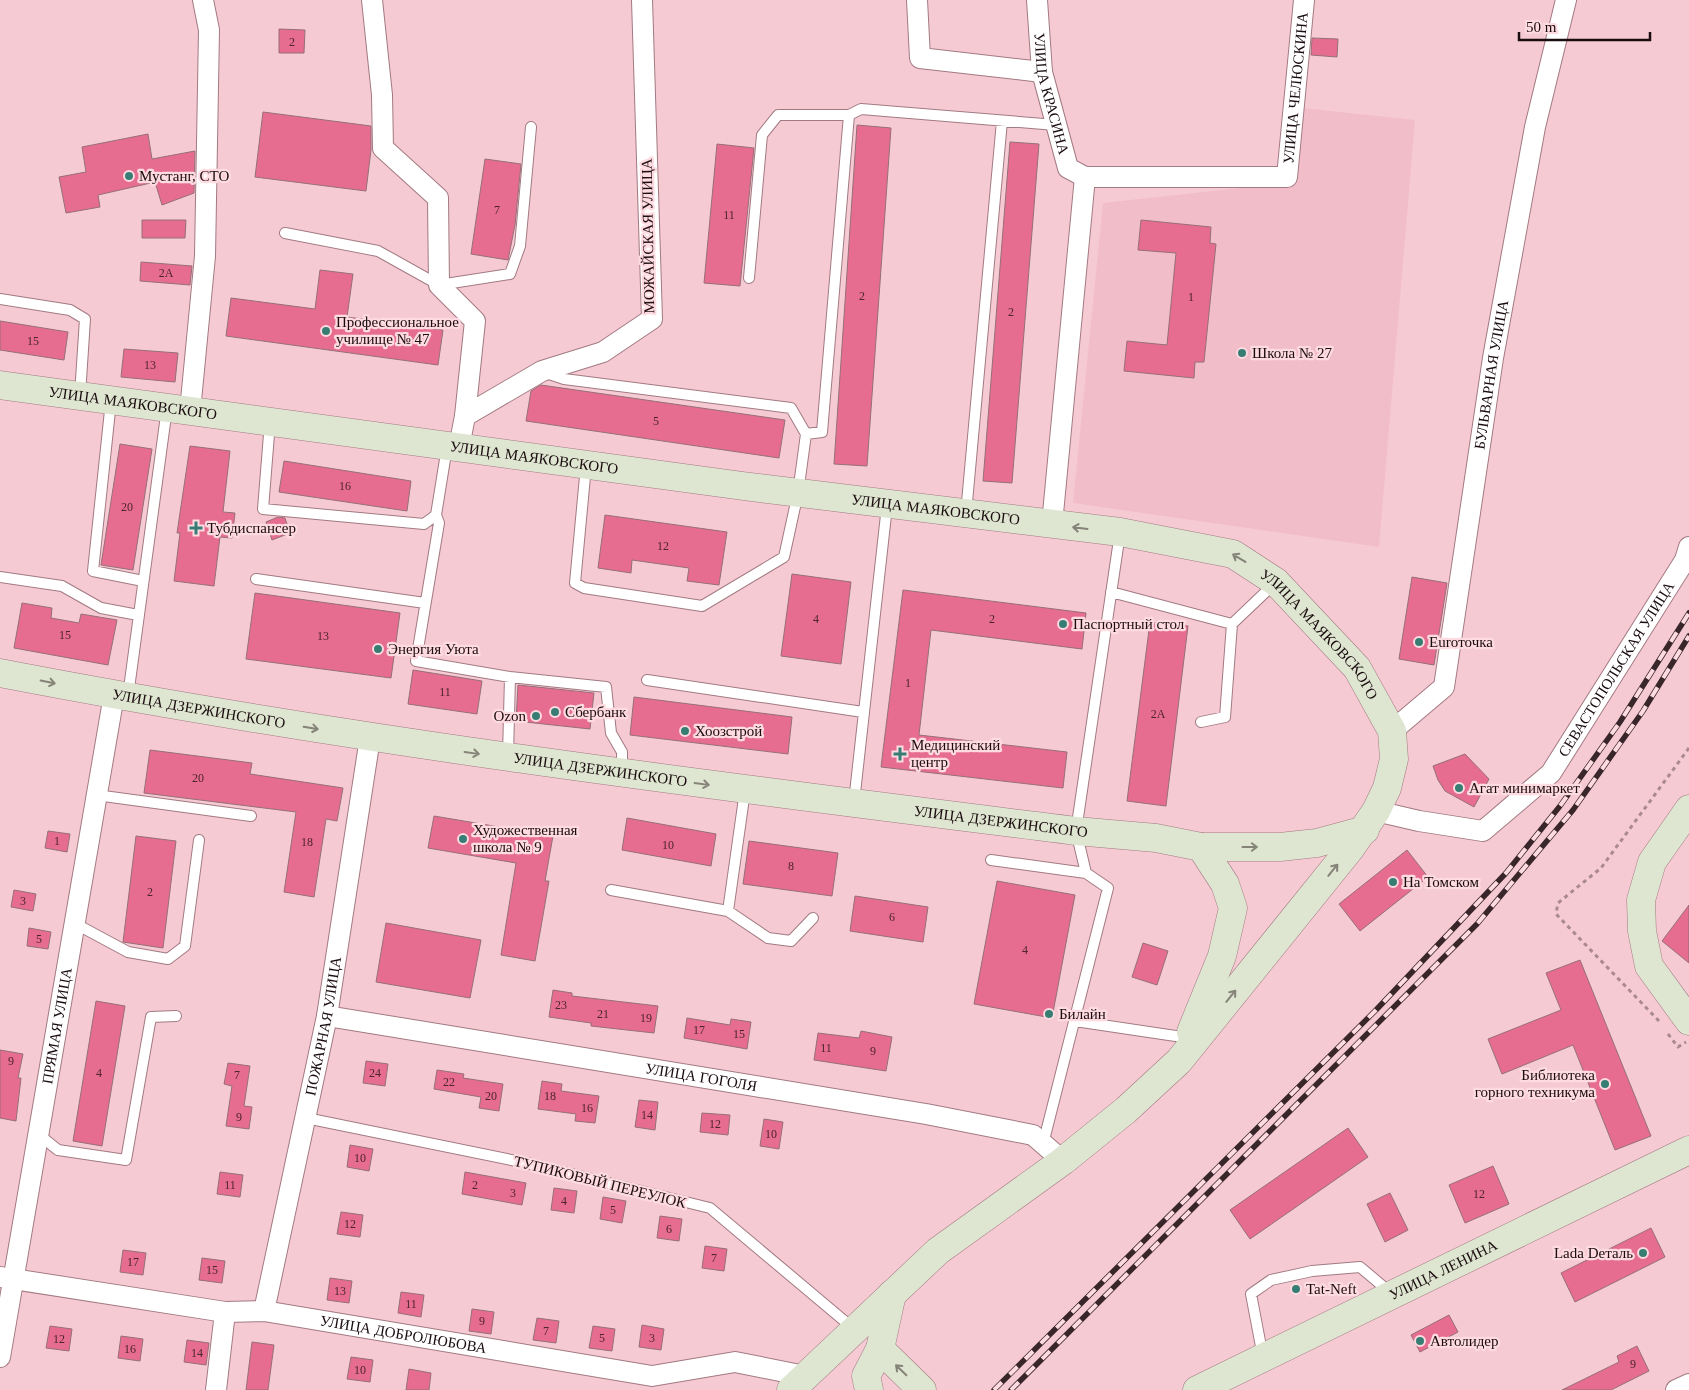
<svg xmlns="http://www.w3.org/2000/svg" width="1689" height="1390" viewBox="0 0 1689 1390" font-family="'Times New Roman',serif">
<rect width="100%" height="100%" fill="#f6cad3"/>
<path fill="#f1bdc8" d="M1302 108 1415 120 1379 547 1073 503 1103 203 1295 182Z"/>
<path fill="#e66d8f" stroke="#966f78" d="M279 29 305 30 304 53H279Z
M1312 38 1338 39 1337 57 1311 55Z
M263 112 371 126V150L366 191 255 177Z
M857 125 891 128 867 466 834 464Z
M148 134 152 159 195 151 194 193 162 205 155 182 98 195 100 207 66 213 59 177 86 172 82 147Z
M1010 142 1039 144 1012 483 983 481Z
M717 144 754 148 740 286 704 283Z
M485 159 521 164 515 225 508 260 471 254Z
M142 220H186L185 238H142Z
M1141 220 1211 227 1210 243 1216 244 1204 362H1195L1194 378 1124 371 1127 341 1167 345 1176 253 1138 250Z
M141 262 192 266 190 285 140 281Z
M320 270 353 274 347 317 443 330 438 365 226 336 231 298 315 309Z
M0 321 68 332 64 360 0 350Z
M124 349 178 353 175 382 121 377Z
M541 385 785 420 779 458 526 421 531 391Z
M120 444 152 449 133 570 101 565Z
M190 446 230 451 223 512 235 513 232 538 220 537 214 586 174 581 180 533H177Z
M284 461 411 481 407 511 279 492Z
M605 515 727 532 719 585 687 581 689 568 632 560 631 573 598 568Z
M278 517 285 518 290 533 272 540 266 522Z
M792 574 851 582 841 664 781 656Z
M1412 577 1447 583 1434 665 1399 659Z
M903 590 1086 613 1082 649 931 630 919 735 1067 752 1063 788 881 767Z
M255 593 400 613 391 678 246 659Z
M22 603 52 608 51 618 79 623 81 614 117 620 108 665 14 648Z
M1150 622 1188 626 1166 806 1127 801Z
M413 670 482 681 477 714 408 704Z
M518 685 594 693 590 729 516 721Z
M634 697 792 717 788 754 630 735Z
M150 750 252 763 250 774 343 788 337 821 326 819 314 897 284 892 296 812 144 793Z
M1465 754 1489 779 1474 807 1445 791 1438 780 1433 766Z
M434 816 553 836 545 881H549L535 961 501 955 516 863 428 848Z
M627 818 716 834 711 866 622 850Z
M48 831 70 834 67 852 45 848Z
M136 836 176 841 163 948 123 942Z
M749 841 838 853 832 896 743 884Z
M1407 850 1428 877 1360 931 1339 904Z
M997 881 1075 895 1052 1018 974 1004Z
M14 890 36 894 33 911 11 907Z
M855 896 928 907 923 942 850 931Z
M1689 905V963L1662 941Z
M386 923 481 940 470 998 376 982Z
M29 928 51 932 48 949 27 946Z
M1143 943 1168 951 1157 985 1132 977Z
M1580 960 1651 1136 1615 1150 1573 1045 1502 1074 1488 1039 1561 1010 1546 973Z
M553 990 572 993V996L658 1006 654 1033 591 1026V1023L549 1017Z
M96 1001 125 1006 102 1146 73 1141Z
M687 1018 730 1025 731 1019 751 1022 747 1049 684 1038Z
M861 1031 892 1037 886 1071 814 1060 818 1033 859 1038Z
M0 1050 23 1054 18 1078H21L16 1121 0 1118Z
M366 1061 388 1064 385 1086 363 1083Z
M228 1063 250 1066 244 1106 252 1107 249 1129 226 1126 232 1086 224 1084Z
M437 1070 464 1074 463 1078 503 1084 499 1111 479 1108 481 1097 434 1089Z
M542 1081 562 1084 561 1091 599 1096 595 1123 575 1121 576 1114 538 1109Z
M639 1100 658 1102 655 1130 635 1127Z
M702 1113 730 1115 728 1135 700 1132Z
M764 1119 783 1122 779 1149 760 1146Z
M1348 1128 1368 1157 1250 1239 1230 1210Z
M350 1145 373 1149 369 1171 347 1167Z
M1493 1166 1509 1204 1465 1223 1449 1185Z
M220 1172 243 1175 240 1197 217 1194Z
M465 1172 526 1183 522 1205 462 1194Z
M554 1188 577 1191 574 1213 551 1210Z
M1390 1193 1408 1230 1385 1242 1367 1204Z
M603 1197 626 1201 622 1223 600 1219Z
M341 1212 363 1215 360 1237 337 1234Z
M660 1216 682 1219 679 1241 657 1238Z
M1651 1228 1665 1257 1575 1302 1561 1273Z
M705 1246 727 1249 724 1271 702 1268Z
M123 1250 146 1253 143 1275 120 1272Z
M202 1258 225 1261 222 1283 199 1280Z
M330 1278 352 1281 349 1303 327 1300Z
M401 1292 424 1295 421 1317 398 1313Z
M472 1309 494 1312 491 1334 469 1331Z
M1449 1315 1458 1332 1420 1352 1411 1335Z
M537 1318 559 1321 556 1343 533 1340Z
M642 1325 664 1329 661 1350 639 1347Z
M50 1326 72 1329 69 1351 46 1348Z
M593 1326 615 1329 612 1351 589 1348Z
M121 1336 143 1339 140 1361 118 1358Z
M187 1340 209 1343 206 1365 184 1362Z
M252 1342 274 1345 268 1390H246Z
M1637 1346 1649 1371 1611 1390H1562L1619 1362 1617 1356Z
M351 1357 373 1360 370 1382 347 1379Z
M409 1369 431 1373 429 1390H406Z"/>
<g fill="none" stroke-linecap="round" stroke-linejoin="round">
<g stroke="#a27a82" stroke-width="12">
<path id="lane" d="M285 233 378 251 439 285 510 274 520 246 531 127
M749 278 762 135 778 115H849
M0 299 70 310 85 319 80 395
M546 373 564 379 791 408 806 434 798 493 784 557 702 606 584 588 575 583 586 466
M111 401 93 571 143 581
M270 422 263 509 424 524 436 515 447 447
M806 434 822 432 849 115 861 109 1056 125
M966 513 1002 121
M436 515 439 523 416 661 510 677
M0 577 62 586 101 608 138 615
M256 579 425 603
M1111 592 1232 624 1225 717 1201 722
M1232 624 1275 583
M647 680 863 712
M128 696 167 408
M508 755 510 677 606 687 611 733 622 752V770
M96 795 251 816
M854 802 887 506
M991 860 1086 873 1108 888 1043 1144
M1086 873 1076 831 1120 533
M611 890 728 911 745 791
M728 911 768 938 791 941 813 918
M74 923 128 952 168 959 185 946 199 840
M1075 1021 1189 1038
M306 1118 531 1164 710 1208 854 1329
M38 1134 58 1150 126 1160 151 1017 176 1016
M1263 1357 1251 1294 1271 1280 1312 1271 1360 1267 1392 1294"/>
</g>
<g stroke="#a27a82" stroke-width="22">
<g id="street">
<path d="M372 0 382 95 383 148 438 198 439 285 475 321 465 416"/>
<path d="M917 0 920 58 1042 72"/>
<path id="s1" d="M1037 0 1042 72 1068 168 1085 177"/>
<path d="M190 411 205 256 209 30 203 0"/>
<path d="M459 447 465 416 542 371 603 352 652 319 642 0"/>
<path id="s2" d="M1052 524 1085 177H1287L1304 0"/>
<path id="s3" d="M1392 731 1444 687 1493 358 1535 127 1566 0"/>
<path id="s4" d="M1376 811 1419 821 1483 831 1551 773 1685 560 1689 547"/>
<path id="s5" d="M327 1016 926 1114 1033 1135 1063 1161"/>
<path id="s6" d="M0 1277 225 1312 264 1311 652 1376 735 1362 805 1376"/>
<path id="s7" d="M264 1311 327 1016 370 738"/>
<path id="s8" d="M0 1357 114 695"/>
<path d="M216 1390 225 1312"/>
<path d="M1676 1390 1689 1384"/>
</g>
</g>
<g stroke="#a27a82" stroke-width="29">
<g id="secondary">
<path id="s9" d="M0 385 743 486 1120 532 1233 554 1276 582 1357 668 1392 731 1394 759 1387 788 1376 811 1350 849 1179 1061 1126 1110 1063 1161 938 1251 791 1390"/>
<path id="s10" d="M0 673C357 742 716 786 1076 831L1156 838 1201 847 1225 884 1233 908 1222 956 1191 1032"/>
<path d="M1689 809 1652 862 1641 900 1642 931 1649 966 1689 1021"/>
<path d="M1201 847H1280L1317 843 1365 830"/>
<path d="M880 1349 922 1390"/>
<path d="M869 1390 866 1376 880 1349 892 1294"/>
<path id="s11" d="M1197 1390 1689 1150"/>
</g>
</g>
<path stroke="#ab8990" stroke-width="3" stroke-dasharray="4 4" stroke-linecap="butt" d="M1659 1021 1556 914 1558 903 1601 868 1689 748
M1668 1034 1678 1047 1686 1042"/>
<use href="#lane" stroke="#fff" stroke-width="10"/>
<use href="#street" stroke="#fff" stroke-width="20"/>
<use href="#secondary" stroke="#dee5d0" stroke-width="28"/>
<g stroke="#39262a" stroke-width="5.5">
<path id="rail" d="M994 1390 1376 1010 1506 873 1560 806 1620 722 1689 613
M1011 1390 1477 924 1573 810 1643 711 1689 636"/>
</g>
<use href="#rail" stroke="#fedae1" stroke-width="4" stroke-dasharray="11" stroke-linecap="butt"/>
</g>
<defs><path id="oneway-shaft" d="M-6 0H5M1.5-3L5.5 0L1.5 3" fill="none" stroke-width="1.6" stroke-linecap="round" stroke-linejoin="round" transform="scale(1.25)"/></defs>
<g stroke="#868379">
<use href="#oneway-shaft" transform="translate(1080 528) rotate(-173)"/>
<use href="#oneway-shaft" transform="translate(1239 558) rotate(-149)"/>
<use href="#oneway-shaft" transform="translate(48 682) rotate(11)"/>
<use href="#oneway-shaft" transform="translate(311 728) rotate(9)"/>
<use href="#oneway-shaft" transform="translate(472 753) rotate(8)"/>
<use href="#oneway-shaft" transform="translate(702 784) rotate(8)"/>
<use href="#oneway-shaft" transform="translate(1250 847)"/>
<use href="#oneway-shaft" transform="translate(1333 870) rotate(-51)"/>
<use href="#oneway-shaft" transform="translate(1231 996) rotate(-51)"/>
<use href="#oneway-shaft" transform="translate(901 1370) rotate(-136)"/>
</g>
<g fill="#377d74" stroke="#fedae1" stroke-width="2">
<circle cx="129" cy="176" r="5"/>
<circle cx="326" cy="331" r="5"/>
<circle cx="1242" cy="353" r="5"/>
<path d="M193.5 520.5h5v5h5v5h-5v5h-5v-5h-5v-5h5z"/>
<circle cx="1063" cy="624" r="5"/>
<circle cx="1419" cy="642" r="5"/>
<circle cx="378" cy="649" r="5"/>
<circle cx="555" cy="712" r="5"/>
<circle cx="536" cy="716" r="5"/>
<circle cx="685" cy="731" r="5"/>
<path d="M897.5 746.5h5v5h5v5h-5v5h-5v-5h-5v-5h5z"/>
<circle cx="1459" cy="788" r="5"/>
<circle cx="463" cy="839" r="5"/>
<circle cx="1393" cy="882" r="5"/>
<circle cx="1049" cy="1014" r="5"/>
<circle cx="1605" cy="1084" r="5"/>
<circle cx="1643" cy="1253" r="5"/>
<circle cx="1296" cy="1289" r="5"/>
<circle cx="1420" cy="1341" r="5"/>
</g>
<g text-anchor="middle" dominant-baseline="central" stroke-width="4.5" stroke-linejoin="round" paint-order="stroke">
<g font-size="12" fill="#4d242f">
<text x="292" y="42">2</text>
<text x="497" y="210">7</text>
<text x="729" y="215">11</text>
<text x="166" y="273">2А</text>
<text x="862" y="296">2</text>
<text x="1191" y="297">1</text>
<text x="1011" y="312">2</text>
<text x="33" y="341">15</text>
<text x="150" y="365">13</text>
<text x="656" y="421">5</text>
<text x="345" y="486">16</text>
<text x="127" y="507">20</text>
<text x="663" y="546">12</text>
<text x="816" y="619">4</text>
<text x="992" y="619">2</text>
<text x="65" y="635">15</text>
<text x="323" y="636">13</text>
<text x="908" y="683">1</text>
<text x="445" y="692">11</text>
<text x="1158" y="714">2А</text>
<text x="198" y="778">20</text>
<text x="57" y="841">1</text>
<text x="307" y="842">18</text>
<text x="668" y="845">10</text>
<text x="791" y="866">8</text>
<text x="150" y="892">2</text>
<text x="23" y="901">3</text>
<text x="892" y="917">6</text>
<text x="39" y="939">5</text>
<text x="1025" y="950">4</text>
<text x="561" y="1005">23</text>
<text x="603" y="1014">21</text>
<text x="646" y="1018">19</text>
<text x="699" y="1030">17</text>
<text x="739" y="1034">15</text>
<text x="826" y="1048">11</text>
<text x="873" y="1051">9</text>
<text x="11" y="1061">9</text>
<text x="99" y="1073">4</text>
<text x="375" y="1073">24</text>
<text x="237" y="1075">7</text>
<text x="449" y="1082">22</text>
<text x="491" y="1096">20</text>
<text x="550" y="1096">18</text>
<text x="587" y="1108">16</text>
<text x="647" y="1115">14</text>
<text x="239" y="1117">9</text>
<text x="715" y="1124">12</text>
<text x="771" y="1134">10</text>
<text x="360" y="1158">10</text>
<text x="230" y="1185">11</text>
<text x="475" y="1185">2</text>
<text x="513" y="1193">3</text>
<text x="1479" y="1194">12</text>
<text x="564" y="1201">4</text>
<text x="613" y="1210">5</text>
<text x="350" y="1224">12</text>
<text x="669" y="1229">6</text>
<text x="714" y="1258">7</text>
<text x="133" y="1262">17</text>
<text x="212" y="1270">15</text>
<text x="340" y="1291">13</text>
<text x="411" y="1304">11</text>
<text x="482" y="1321">9</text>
<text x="546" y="1331">7</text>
<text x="602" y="1338">5</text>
<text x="652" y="1338">3</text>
<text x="59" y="1339">12</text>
<text x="130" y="1349">16</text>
<text x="197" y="1353">14</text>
<text x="1633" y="1364">9</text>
<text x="360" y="1370">10</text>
</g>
<g font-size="15" fill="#1a0c0f" stroke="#fedae1">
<text stroke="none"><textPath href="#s2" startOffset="640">УЛИЦА ЧЕЛЮСКИНА</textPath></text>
<text stroke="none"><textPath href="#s1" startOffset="95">УЛИЦА КРАСИНА</textPath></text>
<text transform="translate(648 236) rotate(-91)">МОЖАЙСКАЯ УЛИЦА</text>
<text stroke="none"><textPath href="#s3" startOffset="384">БУЛЬВАРНАЯ УЛИЦА</textPath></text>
<text stroke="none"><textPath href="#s9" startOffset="134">УЛИЦА МАЯКОВСКОГО</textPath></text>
<text stroke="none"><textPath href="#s9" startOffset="539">УЛИЦА МАЯКОВСКОГО</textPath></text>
<text stroke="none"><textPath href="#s9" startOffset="944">УЛИЦА МАЯКОВСКОГО</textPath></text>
<text stroke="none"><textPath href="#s9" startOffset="1364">УЛИЦА МАЯКОВСКОГО</textPath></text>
<text stroke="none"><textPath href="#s4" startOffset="321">СЕВАСТОПОЛЬСКАЯ УЛИЦА</textPath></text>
<text stroke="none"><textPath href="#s10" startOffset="202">УЛИЦА ДЗЕРЖИНСКОГО</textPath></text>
<text stroke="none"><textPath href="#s10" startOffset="608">УЛИЦА ДЗЕРЖИНСКОГО</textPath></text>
<text stroke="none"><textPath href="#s10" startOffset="1012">УЛИЦА ДЗЕРЖИНСКОГО</textPath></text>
<text stroke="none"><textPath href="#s7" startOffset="291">ПОЖАРНАЯ УЛИЦА</textPath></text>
<text stroke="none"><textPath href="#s8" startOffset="336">ПРЯМАЯ УЛИЦА</textPath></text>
<text stroke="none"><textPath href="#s5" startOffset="379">УЛИЦА ГОГОЛЯ</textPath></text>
<text transform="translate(600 1182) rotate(14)">ТУПИКОВЫЙ ПЕРЕУЛОК</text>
<text stroke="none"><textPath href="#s11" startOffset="274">УЛИЦА ЛЕНИНА</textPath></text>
<text stroke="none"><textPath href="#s6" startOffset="408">УЛИЦА ДОБРОЛЮБОВА</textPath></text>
</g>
<g font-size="15" fill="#1a0c0f" stroke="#fedae1" text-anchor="start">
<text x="139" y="176">Мустанг, СТО</text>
<text x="336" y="322">Профессиональное<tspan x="336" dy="17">училище № 47</tspan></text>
<text x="1252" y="353">Школа № 27</text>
<text x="207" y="528">Тубдиспансер</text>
<text x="1073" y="624">Паспортный стол</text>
<text x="1429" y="642">Euroточка</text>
<text x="388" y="649">Энергия Уюта</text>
<text x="565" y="712">Сбербанк</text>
<text x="526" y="716" text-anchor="end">Ozon</text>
<text x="695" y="731">Хоозстрой</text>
<text x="911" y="745">Медицинский<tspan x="911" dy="17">центр</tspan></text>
<text x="1469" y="788">Агат минимаркет</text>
<text x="473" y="830">Художественная<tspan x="473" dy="17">школа № 9</tspan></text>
<text x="1403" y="882">На Томском</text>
<text x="1059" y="1014">Билайн</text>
<text x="1595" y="1075" text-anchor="end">Библиотека<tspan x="1595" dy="17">горного техникума</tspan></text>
<text x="1633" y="1253" text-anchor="end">Lada Dеталь</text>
<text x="1306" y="1289">Tat-Neft</text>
<text x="1430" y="1341">Автолидер</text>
</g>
</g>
<path d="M1519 32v8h131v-8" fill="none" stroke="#1a0c0f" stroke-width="2.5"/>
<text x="1526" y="32" font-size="15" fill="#1a0c0f" stroke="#fedae1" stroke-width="4" paint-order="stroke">50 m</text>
</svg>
